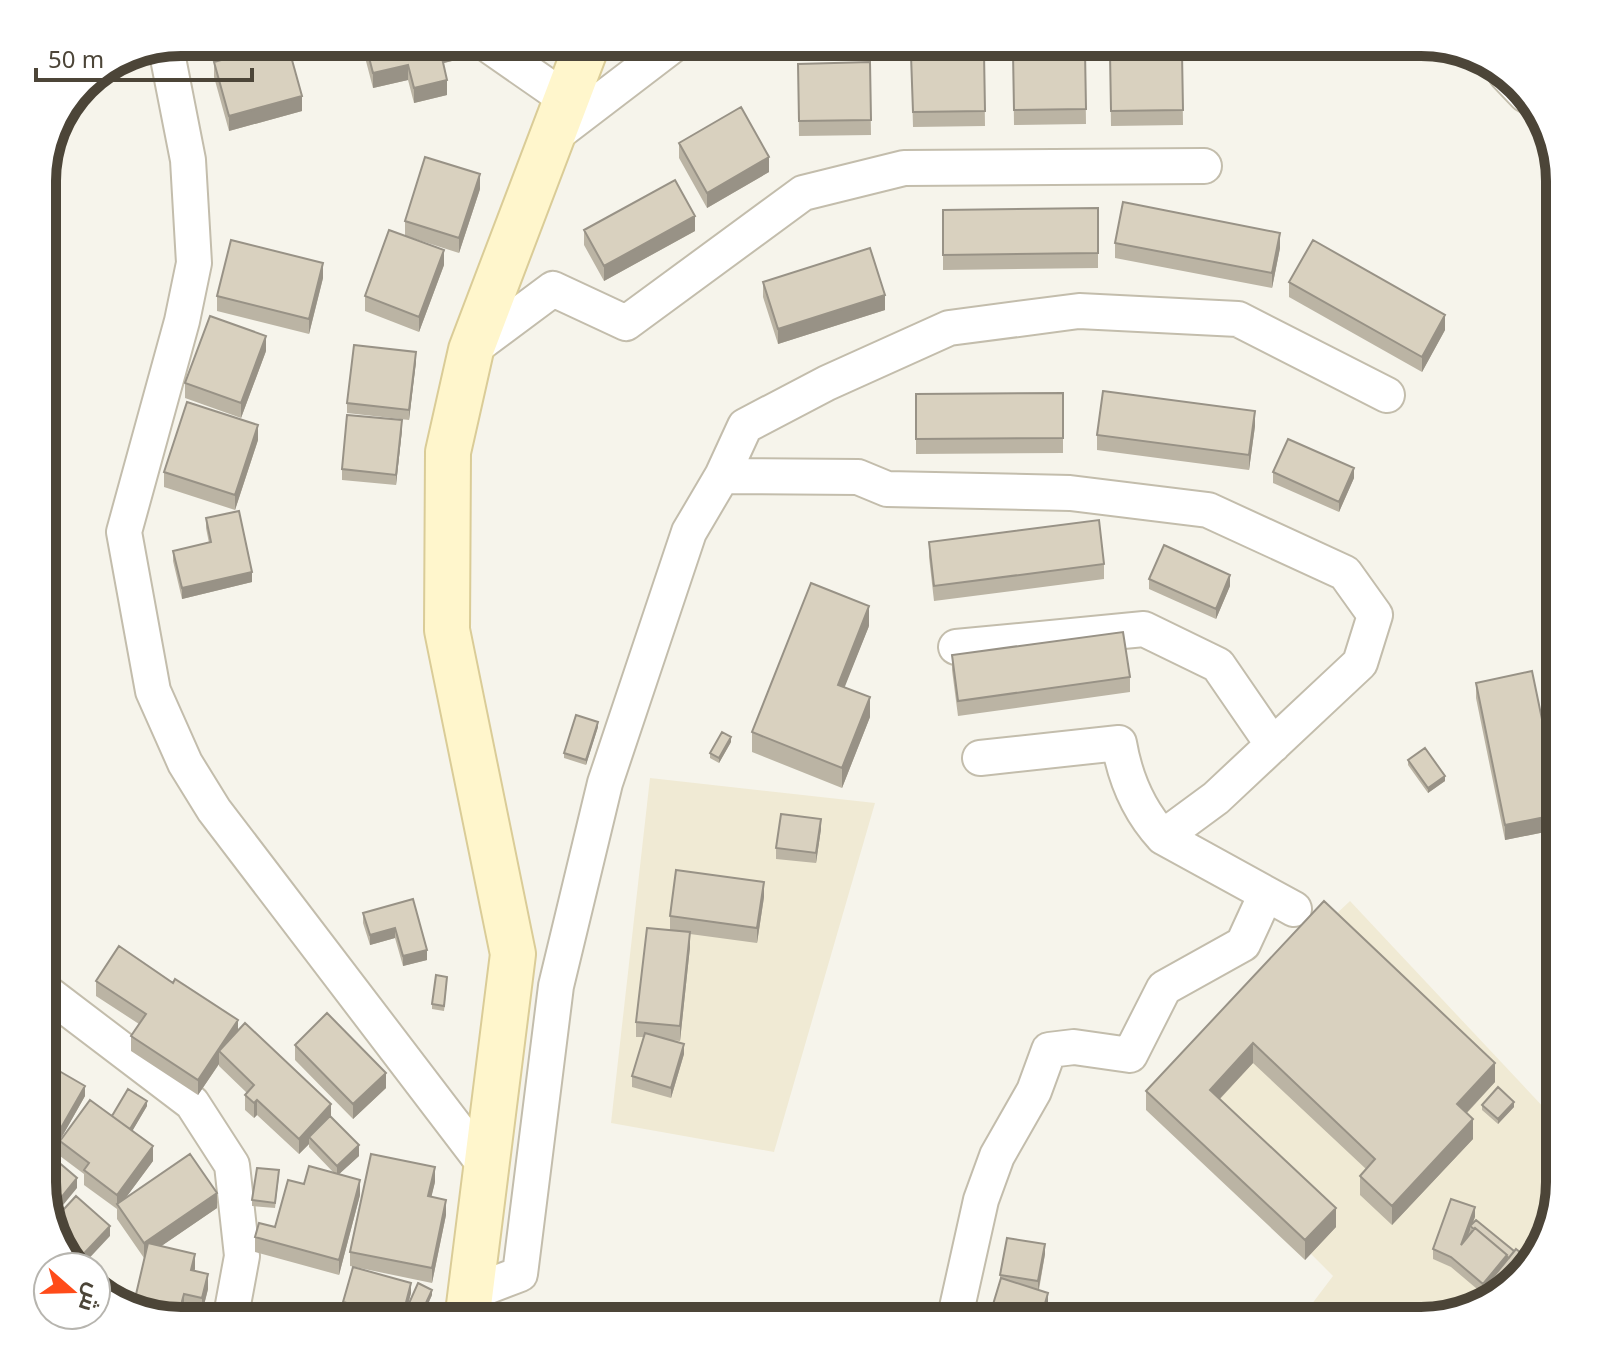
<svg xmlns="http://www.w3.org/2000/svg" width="1602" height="1363" viewBox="0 0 1602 1363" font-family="'Noto Sans',Cairo,sans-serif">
<rect width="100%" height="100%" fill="#f6f4eb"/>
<path fill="#f0ead4" d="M650 778 875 803 774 1152 611 1123Z
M1350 901 1547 1111 1560 1134V1182L1525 1274 1475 1310 1421 1321H1299L1333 1276 1149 1091Z"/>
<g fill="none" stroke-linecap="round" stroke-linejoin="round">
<g stroke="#c3bdac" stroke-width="38">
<path id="street" d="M484 42 566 99
M166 48 188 160 194 263 182 321 124 532 153 691 185 763 214 810 487 1168
M1506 74 1526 95
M550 139 677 42
M471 350 553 289 626 323 803 193 904 168 1204 166
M722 476 745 426 827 383 949 328 1079 311 1238 319 1387 395
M956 647 1144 629 1218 665 1273 745
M1163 837 1294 909
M42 989 192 1103 232 1165 242 1256 230 1321
M473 1292 520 1274 556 986 605 783 689 532 722 476 858 477 887 489 1070 493 1208 510 1345 573 1375 615 1360 663 1216 798 1163 837C1139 811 1125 778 1119 743L980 758
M954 1321 981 1200 997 1156 1034 1091 1049 1050 1074 1047 1130 1055 1164 988 1243 944 1266 894"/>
</g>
<g stroke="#dacc97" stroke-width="48">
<path id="secondary" d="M467 1321 513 954 447 630 448 452 471 350 588 42"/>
</g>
<use href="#street" stroke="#fff" stroke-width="34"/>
<use href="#secondary" stroke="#fff6cc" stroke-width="44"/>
</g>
<path fill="#bbb4a4" d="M361 42H451L452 61 443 63 447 95 414 103 408 80 373 88Z
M1085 51 1086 124 1014 125 1013 53Z
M984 53 985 126 913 127 911 55Z
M1182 53 1183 125 1111 126 1110 54Z
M214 62 302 111 229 131 214 77Z
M870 62 871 135 799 136 798 64Z
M679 143 769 172 707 208 679 158Z
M480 189 459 253 412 238 444 265 419 332 365 311V296L405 235V221Z
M1098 208V268L943 270V210Z
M584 230 695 231 604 281 584 245Z
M1115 243 1280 248 1272 288 1115 258Z
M323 278 309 334 217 311V296Z
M763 282 885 310 778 344 763 297Z
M1289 282 1445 330 1422 372 1289 297Z
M266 351 241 418 185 398V383Z
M416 362 409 420 347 413V403Z
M1063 393V453L916 454V394Z
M1255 426 1249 470 1097 450V435Z
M402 430 396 485 342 480V469Z
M258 440 235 510 164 487V472Z
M1273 472 1354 478 1339 512 1273 483Z
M206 518 252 582 182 599 173 561V551L209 543 206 528Z
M929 542 1104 564V579L934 601 929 557Z
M1149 579 1230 586 1216 619 1149 589Z
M869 626 844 687 870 717 842 788 752 752V732Z
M952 655 1130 677V692L958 716 952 670Z
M1476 683 1560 806V829L1505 840 1476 698Z
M598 727 586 765 564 758V753Z
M731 742 719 763 710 758V753Z
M1408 760 1445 781 1428 793 1408 765Z
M821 829 816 863 776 859V848Z
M1560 876V912L1551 908V898Z
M764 897 757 943 690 934V947L680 1041 670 1040 684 1054 671 1098 632 1087V1076L644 1037H636V1022L670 930V916Z
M413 899 427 960 403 966 395 938 370 945 363 923V913Z
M1324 901 1495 1082 1467 1113 1473 1139 1392 1225 1360 1195V1176L1366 1169 1253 1063 1220 1099 1336 1227 1305 1260 1146 1110V1091Z
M96 981 238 1031 331 1118 359 1156 339 1174 360 1195 339 1275 255 1252V1237L275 1227 304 1184 334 1173 309 1147V1144L299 1154 257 1115 254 1118 245 1110V1095L247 1093 219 1066V1064L198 1095 131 1051V1036L139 1024 96 996Z
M447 982 444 1011 432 1009V1004Z
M295 1045 386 1088 353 1119 295 1060Z
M42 1083 85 1096 60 1140 112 1116 147 1106 132 1131 153 1161 124 1200 217 1208 161 1246 194 1271 208 1289 202 1313 184 1309 183 1313 198 1321H181L144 1258 117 1219V1209L84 1185V1174L60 1156V1141L50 1158 42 1153Z
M1482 1105 1514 1107 1498 1124 1482 1110Z
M279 1176 275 1208 252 1206V1200Z
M435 1182 431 1197 446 1215 432 1283 350 1266V1252Z
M1475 1217 1472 1224 1525 1274 1488 1300 1485 1297V1292L1483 1294 1451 1267 1433 1259V1249Z
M1045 1254 1039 1290 1048 1303 1000 1280V1275Z
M411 1293 407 1307 432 1295 421 1321 406 1315V1312L404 1321H337L343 1310V1302Z"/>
<path fill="#989286" d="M452 46V61L440 64V49Z
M408 65V80L373 88V73Z
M447 80V95L414 103V88Z
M302 96V111L229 131V116Z
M769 157V172L707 208V193Z
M480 174V189L459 253V238Z
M695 216V231L604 281V266Z
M1280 233V248L1272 288V273Z
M444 250V265L419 332V317Z
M323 263V278L309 334V319Z
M885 295V310L778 344V329Z
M1445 315V330L1422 372V357Z
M266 336V351L241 418V403Z
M416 352V362L409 420V410Z
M1255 411V426L1249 470V455Z
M402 420V430L396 485V475Z
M258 425V440L235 510V495Z
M1354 468V478L1339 512V502Z
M252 572V582L182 599V588Z
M1230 575V586L1216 619V609Z
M869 606V626L838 704V685Z
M870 697V717L842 788V768Z
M598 722V727L586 765V760Z
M731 737V742L719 763V758Z
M1445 776V781L1428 793V788Z
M1560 814V829L1505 840V825Z
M821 819V829L816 863V853Z
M764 882V897L757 943V928Z
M395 928V938L370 945V935Z
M690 932V947L680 1041V1026Z
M427 950V960L403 966V956Z
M238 1020V1035L219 1051V1064L198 1095V1080Z
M1253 1043V1063L1210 1109V1090Z
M684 1044V1054L671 1098V1088Z
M1495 1063V1082L1457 1123V1104Z
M386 1073V1088L353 1119V1104Z
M85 1086V1096L50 1158V1147Z
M257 1100V1115L254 1118V1103Z
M147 1101V1106L130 1135V1130Z
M1514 1102V1107L1498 1124V1119Z
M331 1104V1119L309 1137V1144L299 1154V1139Z
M1473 1119V1139L1392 1225V1206Z
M359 1145V1156L337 1176V1166Z
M153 1146V1161L119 1207 117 1204V1210V1195Z
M435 1167V1182L428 1211V1196Z
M77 1178V1188L50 1221 48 1214Z
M360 1180V1195L339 1275V1260Z
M217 1193V1208L144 1258V1243Z
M446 1200V1215L432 1283V1268Z
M1475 1207V1217L1471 1227 1470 1226V1230L1461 1255V1245Z
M1336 1208V1227L1305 1260V1240Z
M110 1226V1236L81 1267H74V1264Z
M1045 1244V1254L1038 1292V1281Z
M195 1254V1269L191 1285V1270Z
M1507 1255V1265L1485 1287V1292L1483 1294V1284Z
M208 1274V1289L202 1313V1298Z
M411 1283V1293L404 1321H402Z
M432 1290V1295L420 1321V1316Z
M1048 1293V1303L1043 1321H1040Z
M184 1294V1309L181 1321 179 1312Z"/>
<path fill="#d9d1bf" stroke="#989286" stroke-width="2" d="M287 42 302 96 229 116 214 62Z
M365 42H451L452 46 440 49 447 80 414 88 408 65 373 73Z
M1085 51 1086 109 1014 110 1013 53Z
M984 53 985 111 913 112 911 55Z
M1182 53 1183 110 1111 111 1110 54Z
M870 62 871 120 799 121 798 64Z
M741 107 769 157 707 193 679 143Z
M425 157 480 174 459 238 405 221Z
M675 180 695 216 604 266 584 230Z
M1123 202 1280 233 1272 273 1115 243Z
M1098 208V253L943 255V210Z
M389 230 444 250 419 317 365 296Z
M231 240 323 263 309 319 217 296Z
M1313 240 1445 315 1422 357 1289 282Z
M870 248 885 295 778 329 763 282Z
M210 316 266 336 241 403 185 383Z
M354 345 416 352 409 410 347 403Z
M1103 391 1255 411 1249 455 1097 435Z
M1063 393V438L916 439V394Z
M187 402 258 425 235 495 164 472Z
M347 415 402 420 396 475 342 469Z
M1288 439 1354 468 1339 502 1273 472Z
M239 511 252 572 182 588 173 551 211 542 206 518Z
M1099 520 1104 564 934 586 929 542Z
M1164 545 1230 575 1216 609 1149 579Z
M811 583 869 606 838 685 870 697 842 768 752 732Z
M1123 632 1130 677 958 701 952 655Z
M1532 671 1560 806V814L1505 825 1476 683Z
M576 715 598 722 586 760 564 753Z
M722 732 731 737 719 758 710 753Z
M1425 748 1445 776 1428 788 1408 760Z
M781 814 821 819 816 853 776 848Z
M676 870 764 882 757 928 670 916Z
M1560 876V901L1551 898Z
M413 899 427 950 403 956 395 928 370 935 363 913Z
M1324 901 1495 1063 1457 1104 1473 1119 1392 1206 1360 1176 1375 1159 1253 1043 1210 1090 1336 1208 1305 1240 1146 1091Z
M647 928 690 932 680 1026 636 1022Z
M119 946 173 983 175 979 238 1020 198 1080 131 1036 146 1014 96 981Z
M436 975 447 977 444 1006 432 1004Z
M327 1013 386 1073 353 1104 295 1045Z
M245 1023 331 1104 299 1139 257 1100 254 1103 245 1095 254 1085 219 1051Z
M645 1033 684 1044 671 1088 632 1076Z
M54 1068 85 1086 50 1147 42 1143V1083L44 1084Z
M1498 1087 1514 1102 1498 1119 1482 1105Z
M128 1089 147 1101 130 1129 112 1116Z
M90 1100 153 1146 117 1195 84 1170 89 1163 60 1141Z
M330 1116 359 1145 337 1166 309 1137Z
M190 1154 217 1193 144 1243 117 1204Z
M371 1154 435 1167 428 1196 446 1200 432 1268 350 1252Z
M56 1160 77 1178 48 1214 42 1191V1177Z
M309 1166 360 1180 339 1260 255 1237 259 1223 275 1227 288 1180 304 1184Z
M257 1168 279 1170 275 1203 252 1200Z
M76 1196 110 1226 74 1264 68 1259 56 1243 51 1223Z
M1451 1199 1475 1207 1461 1245 1475 1228 1507 1255 1483 1284 1451 1257 1433 1249Z
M1476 1220 1514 1251 1509 1258 1506 1256 1507 1255 1475 1228 1474 1229 1470 1226Z
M1007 1238 1045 1244 1038 1281 1000 1275Z
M148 1243 195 1254 191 1270 208 1274 202 1298 184 1294 179 1312 198 1317 197 1321H181L134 1303Z
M1516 1249 1530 1260 1525 1274 1495 1295 1485 1287Z
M353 1267 411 1283 402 1318 343 1302Z
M1001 1278 1048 1293 1040 1321H988Z
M418 1283 432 1290 420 1316 406 1310Z
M340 1309 389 1321H337Z"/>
<path d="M0 0H1602V1363H0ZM181 56H1421A125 125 0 0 1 1546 181V1182A125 125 0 0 1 1421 1307H181A125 125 0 0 1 56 1182V181A125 125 0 0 1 181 56Z" fill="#fff" fill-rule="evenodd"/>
<path fill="none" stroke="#4c4538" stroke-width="10" d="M181 56H1421A125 125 0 0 1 1546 181V1182A125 125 0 0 1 1421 1307H181A125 125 0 0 1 56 1182V181A125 125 0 0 1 181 56Z"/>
<g transform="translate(72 1291) rotate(110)"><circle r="38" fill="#ffffff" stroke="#b7b5af" stroke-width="2"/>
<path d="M0-6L14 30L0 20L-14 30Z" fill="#ff4b19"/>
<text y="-12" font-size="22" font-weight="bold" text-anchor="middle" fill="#4c4538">ش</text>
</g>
<path d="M36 68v12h216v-12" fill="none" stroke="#4c4538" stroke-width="4"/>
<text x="48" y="68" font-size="24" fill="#4c4538" stroke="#ffffff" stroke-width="6" paint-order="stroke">50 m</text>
</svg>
